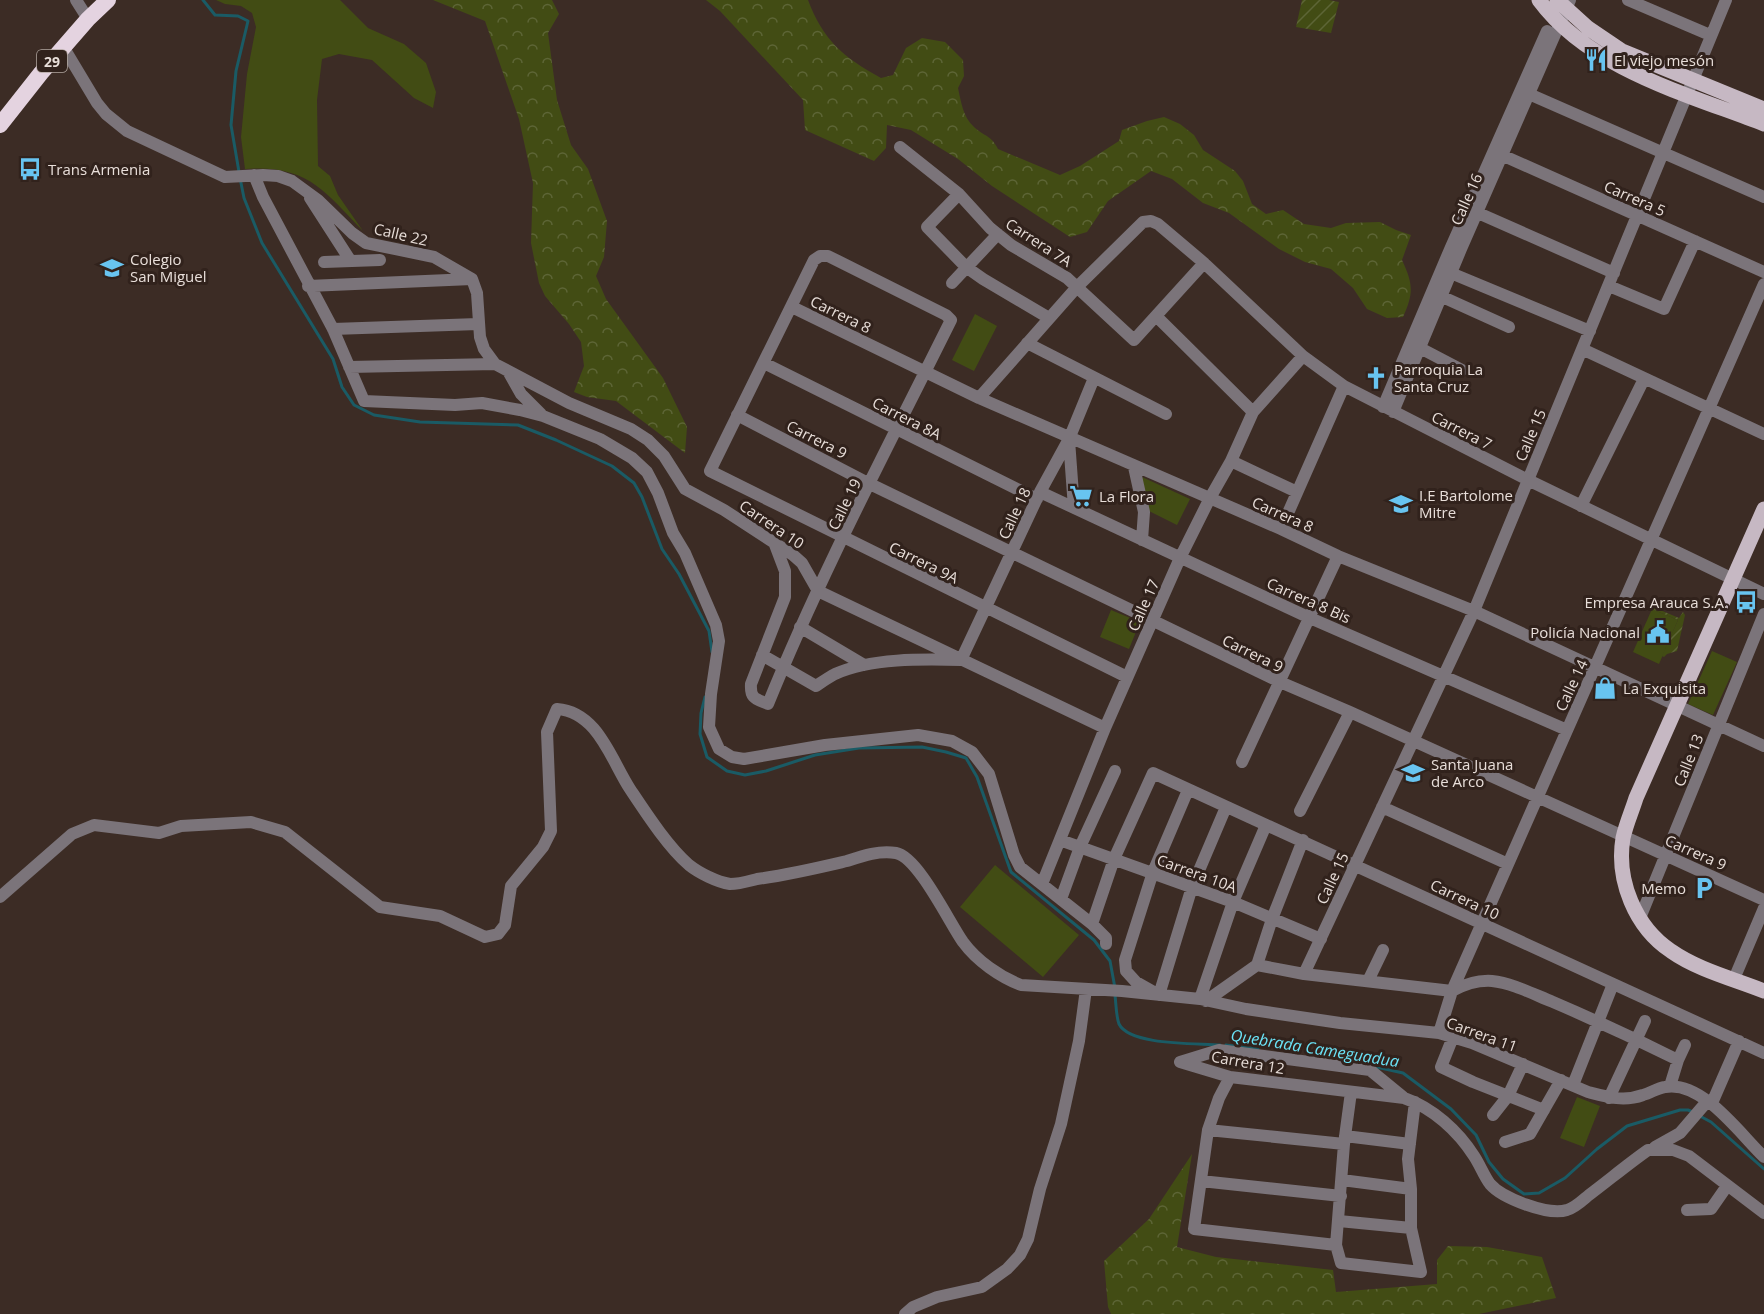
<svg xmlns="http://www.w3.org/2000/svg" width="1764" height="1314" viewBox="0 0 1764 1314" font-family="'Open Sans',sans-serif">
<defs>
<pattern id="forest-crowns" width="20" height="18" patternUnits="userSpaceOnUse" patternTransform="scale(1.5)"><rect width="20" height="18" fill="#424c14"/><path d="M2 6a3 3 0 1 1 6 0M12 15a3 3 0 1 1 6 0" fill="none" stroke="#5d6536"/></pattern>
<pattern id="garden-furrows" width="10" height="10" patternUnits="userSpaceOnUse" patternTransform="scale(1.5)"><rect width="10" height="10" fill="#424c14"/><path d="M-1 1l2-2M0 10L10 0M9 11l2-2" fill="none" stroke="#5d6536"/></pattern>
</defs>
<rect width="100%" height="100%" fill="#3c2c25"/>
<path fill="#424c14" d="M216 0H340L368 28 404 44 426 63 436 92 433 108 414 98 372 60 339 54 322 59 317 100 318 166 330 176 338 195 363 231C323 190 308 165 245 169L241 137 247 74 256 27 252 13 241 6 225 4Z
M975 314 997 326 974 371 952 360Z
M1142 477 1190 499 1177 525 1149 511Z
M1652 609 1678 620 1659 664 1633 652Z
M1111 610 1140 622 1129 649 1100 637Z
M1712 651 1737 662 1713 715 1688 704Z
M995 865 1079 935 1043 977 960 907Z
M1577 1097 1600 1106 1584 1147 1560 1138Z"/>
<path fill="url(#forest-crowns)" d="M433 0H552L559 14 548 33 557 100 571 145 588 169 607 221 604 257 596 276 606 299 663 378 687 427 685 453 616 401 587 397 574 392 584 366 581 342 569 324 545 296 539 283 531 243 533 183 519 119 485 21Z
M706 0H808C823 40 843 57 881 78L893 75 906 48 922 38 945 42 963 60 964 76 958 88C961 102 963 117 974 127 985 137 991 135 998 149L1060 175 1080 166 1119 141 1122 130 1147 121 1164 117 1180 124 1194 135 1203 150 1235 171 1243 181 1252 204 1266 214 1283 210 1304 224 1331 228 1346 223 1380 222 1396 230 1411 235 1402 260C1413 284 1414 293 1403 317L1387 318 1367 309 1353 288 1331 269 1305 262 1279 249 1229 213 1203 203 1172 179 1151 171 1108 201 1087 232 1070 237 992 186 958 159 911 130 887 125 886 148 874 161 805 130 803 100 720 11Z
M1192 1154 1177 1247 1216 1257 1333 1270 1336 1292 1437 1284V1260L1448 1246 1487 1247 1542 1257 1556 1298 1479 1314H1111L1108 1307 1104 1261 1149 1219Z"/>
<path fill="url(#garden-furrows)" d="M1302 0H1329L1339 2 1331 33 1296 27Z
M1653 607 1679 618 1683 612 1685 615 1677 651 1667 654 1664 657 1662 656 1678 620 1652 609Z"/>
<g fill="none" stroke-linecap="round" stroke-linejoin="round">
<path stroke="#1a5b65" stroke-width="3" d="M203 0 215 15 238 16 248 21 236 71 231 125 239 172
M240 178 244 198 262 243 333 359 342 387 354 405 374 415 420 422 518 425 556 440 612 466 634 483 642 497 662 549 679 574 709 631 712 652
M705 697 701 713 700 734 707 757 727 771 745 775 766 771 815 755 859 748 922 747 946 752 966 758 977 777 1011 872 1094 940 1110 961 1115 988
M1115 995C1116 1003 1116 1016 1119 1024 1130 1046 1198 1043 1220 1045
M1226 1045 1258 1049
M1372 1066 1403 1073 1451 1109 1476 1135 1489 1162 1503 1179 1524 1194 1539 1193 1565 1178 1597 1149 1627 1126 1680 1110H1688L1693 1112
M1698 1115 1711 1122 1764 1169"/>
<path stroke="#7b747a" stroke-width="12" d="M76 0 88 19
M1628 0 1710 35
M64 48 97 103 106 114 127 131 225 177 263 175 278 176 292 181 318 200 352 233 366 243 434 257 472 279 477 293 480 337 484 349 495 364 569 403 631 429 648 440 664 456 685 489 724 510 793 555 802 563 818 591 1105 728
M1529 94 1764 197
M900 147 959 194 990 228 1011 245 1067 278 1134 340 1204 263
M1495 152 1764 272
M254 175 263 197 333 329 364 401 455 405 482 403 520 410 543 416 600 439 632 458 647 472 658 493 673 533 685 553 716 625 719 641 711 694 709 727 719 749 732 757 744 759 825 745 918 735 952 741 972 752 989 774 1014 855 1020 867 1092 924 1106 938V944
M959 194 927 227 966 267 983 279 1049 318
M310 198 350 260
M1469 209 1614 273
M324 262 380 260
M1446 271 1590 331
M952 283 998 234
M308 286 472 279
M1609 286 1664 309 1695 241
M1436 294 1509 327
M792 307 979 398 1281 529 1338 556 1474 611 1764 746
M1156 316 1253 412
M333 329 478 324
M1027 343 1166 414
M1420 348 1462 370
M1582 349 1764 434
M764 363 1037 499
M349 367 495 364
M508 371 521 394 541 414
M979 398 1077 287 1143 222 1151 221 1158 224 1204 263 1303 356 1344 386 1528 480 1764 594
M1383 407 1451 247 1547 31
M1393 412 1461 249 1570 0
M737 415 870 484 1280 682 1350 712 1764 900
M1069 440 1074 508
M1231 461 1297 492
M1134 467 1144 512 1142 540
M1040 492 1310 618 1567 730
M1581 506 1644 379
M1281 529 1344 386
M774 542 785 571V597L751 684C750 699 756 699 768 704 821 573 888 447 951 320L946 315 828 256H820L814 260 710 471 1127 677
M800 627 864 665
M762 655 816 686C822 682 829 677 835 674 871 658 922 659 961 660L1040 492 1069 439 1094 378
M1242 762 1338 556
M1188 790 1153 872 1125 960 1126 971 1136 982 1159 995 1192 887 1226 807
M1382 807 1508 864
M1300 811 1350 712
M1060 840 1233 902 1321 939
M1042 884 1105 728 1180 558 1210 498 1231 461 1253 412 1303 356
M0 897 72 834 94 825 159 833 181 826 251 822 285 832 380 907 440 916 485 937 498 934 505 925 511 886 543 847 551 831 547 732 557 709C598 712 611 760 630 789 646 813 668 847 689 865 699 873 717 882 730 884 739 884 749 881 757 879 788 875 817 868 847 861 862 856 879 850 896 853 918 857 949 922 963 942 977 961 1000 977 1021 985L1122 991 1200 999 1246 1009 1340 1023 1439 1033 1472 1043 1588 1092C1607 1097 1624 1102 1643 1095 1651 1093 1657 1088 1665 1087 1702 1080 1739 1133 1764 1157
M1061 899 1080 847 1115 771
M1640 918 1764 614
M1092 924 1114 859 1153 773 1764 1053
M1257 965 1272 919 1303 840
M1304 974 1474 611 1726 0
M1734 979 1764 908
M1368 981 1383 950
M1452 991C1465 984 1477 980 1492 981 1512 983 1533 994 1553 1002 1595 1020 1636 1039 1678 1060
M1200 999 1233 902 1266 825
M1206 1001 1257 965 1304 974 1452 991
M1439 1033 1452 991 1764 284
M1453 1037 1441 1067 1473 1082 1544 1110
M1180 1062 1230 1077 1404 1098C1433 1108 1458 1131 1474 1156 1480 1165 1484 1176 1490 1184 1502 1198 1548 1216 1567 1210 1575 1208 1583 1200 1589 1195 1609 1180 1628 1164 1648 1150H1673L1689 1156 1764 1213
M1180 1062 1219 1050 1370 1070 1403 1097
M1230 1077 1219 1098 1208 1130 1194 1229 1336 1245
M1573 1085 1613 984
M1670 1086 1678 1060 1685 1045
M1351 1092 1344 1144 1336 1245 1341 1263 1421 1272 1411 1228V1189L1408 1159 1415 1102
M1609 1098 1645 1021
M1493 1115 1508 1096 1523 1064
M1208 1130 1344 1144
M1345 1136 1410 1144
M1505 1142 1530 1134 1561 1080
M1655 1147 1680 1133 1704 1105 1712 1103 1739 1041
M1342 1180 1411 1189
M1201 1181 1341 1196
M1687 1210 1711 1209 1727 1186
M1339 1221 1411 1228
M905 1314 913 1307 937 1297 982 1287 1007 1269 1020 1255 1028 1239 1040 1189 1061 1124 1079 1041 1086 989"/>
<path stroke="#c6b8c3" stroke-width="15" d="M1539 0C1590 69 1687 94 1764 124
M1557 0 1588 28 1622 51 1764 109
M1764 509 1636 798C1632 811 1626 824 1623 838 1616 880 1635 927 1671 951 1698 970 1734 979 1764 991"/>
<path stroke="#e4d3e0" stroke-width="16" d="M0 125 41 73 88 19 108 0"/>
</g>
<defs>
<g id="restaurant-bare" transform="scale(1.8)"><path d="M-5-6h1v4h1v-4h1v4h1v-4h1v5L-1.5 .5V6h-2V.5L-5-1ZM5-6V6H3V1.5H1.5Q1.5-4 5-6Z" fill="#68c4f0" stroke="#31221c" stroke-width="2.5" paint-order="stroke"/></g>
<g id="bus-bare" transform="scale(1.8)"><path d="M-5-6H5V4H4V6H2V4H-2V6H-4V4H-5ZM-3.5-4V0h7V-4ZM-3.5 1.2v1.5H-2V1.2ZM2 1.2v1.5H3.5V1.2Z" fill="#68c4f0" stroke="#31221c" stroke-width="2.5" paint-order="stroke"/></g>
<g id="school-bare" transform="scale(1.8)"><path d="M0-5L7-2L0 1L-7-2ZM-4 1L0 2.5L4 1V4Q0 6-4 4Z" fill="#68c4f0" stroke="#31221c" stroke-width="2.5" paint-order="stroke"/></g>
<g id="church-bare" transform="scale(1.8)"><path d="M-1.2-6h2.4v3.5h3.3v2.4h-3.3V6h-2.4V-.1h-3.3v-2.4h3.3Z" fill="#68c4f0" stroke="#31221c" stroke-width="2.5" paint-order="stroke"/></g>
<g id="supermarket-bare" transform="scale(1.8)"><path d="M-6-5.5h2.5l.6 2H6L4.5 2H-2.5L-4.4-4H-6ZM-1.5 3.2a1.3 1.3 0 1 0 .1 0ZM3 3.2a1.3 1.3 0 1 0 .1 0Z" fill="#68c4f0" stroke="#31221c" stroke-width="2.5" paint-order="stroke"/></g>
<g id="civic-bare" transform="scale(1.8)"><path d="M-.6-6.5H3V-4.5H.6V-3L4-1V1h2V6H-6V1h2V-1L-.6-3ZM-1.2 2.5V6h2.4V2.5Z" fill="#68c4f0" stroke="#31221c" stroke-width="2.5" paint-order="stroke"/></g>
<g id="shop-bare" transform="scale(1.8)"><path d="M-5-2.5h2.3a2.7 3.5 0 0 1 5.4 0H5L5.5 6h-11ZM-1.5-2.5h3a1.5 2.3 0 0 0-3 0Z" fill="#68c4f0" stroke="#31221c" stroke-width="2.5" paint-order="stroke"/></g>
<g id="parking-bare" transform="scale(1.8)"><path d="M-3.5-5.5H1a3.5 3.5 0 0 1 0 7H-1V5.5H-3.5ZM-1-3.4V-.6H.8a1.4 1.4 0 0 0 0-2.8Z" fill="#68c4f0" stroke="#31221c" stroke-width="2.5" paint-order="stroke"/></g>
</defs>
<g fill-rule="evenodd">
<use href="#restaurant-bare" x="1596" y="60"/>
<use href="#bus-bare" x="30" y="169"/>
<use href="#school-bare" x="112" y="268"/>
<use href="#church-bare" x="1376" y="378"/>
<use href="#supermarket-bare" x="1081" y="496"/>
<use href="#school-bare" x="1401" y="504"/>
<use href="#bus-bare" x="1746" y="602"/>
<use href="#civic-bare" x="1658" y="632"/>
<use href="#shop-bare" x="1605" y="688"/>
<use href="#school-bare" x="1413" y="773"/>
<use href="#parking-bare" x="1704" y="888"/>
</g>
<g text-anchor="middle" dominant-baseline="central" stroke-width="6" stroke-linejoin="round" paint-order="stroke">
<rect fill="#31221c" stroke="#b1a6a0" stroke-width="1.5" x="37" y="50" width="30" height="22" rx="4.5"/>
<g font-size="14" font-weight="bold" fill="#e8ded9">
<text x="52" y="61">29</text>
</g>
<g font-size="15" fill="#e8ded9" stroke="#31221c" text-anchor="start">
<text x="1614" y="60">El viejo mesón</text>
<text x="48" y="169">Trans Armenia</text>
<text x="130" y="259">Colegio<tspan x="130" dy="17">San Miguel</tspan></text>
<text x="1394" y="369">Parroquia La<tspan x="1394" dy="17">Santa Cruz</tspan></text>
<text x="1419" y="495">I.E Bartolome<tspan x="1419" dy="17">Mitre</tspan></text>
<text x="1099" y="496">La Flora</text>
<text x="1728" y="602" text-anchor="end">Empresa Arauca S.A.</text>
<text x="1640" y="632" text-anchor="end">Policía Nacional</text>
<text x="1623" y="688">La Exquisita</text>
<text x="1431" y="764">Santa Juana<tspan x="1431" dy="17">de Arco</tspan></text>
<text x="1686" y="888" text-anchor="end">Memo</text>
</g>
<g font-size="15" fill="#e8ded9" stroke="#31221c">
<text transform="translate(1635 198) rotate(24)">Carrera 5</text>
<text transform="translate(1466 199) rotate(-66)">Calle 16</text>
<text transform="translate(401 234) rotate(13)">Calle 22</text>
<text transform="translate(1039 242) rotate(33)">Carrera 7A</text>
<text transform="translate(841 314) rotate(26)">Carrera 8</text>
<text transform="translate(907 418) rotate(27)">Carrera 8A</text>
<text transform="translate(1462 430) rotate(27)">Carrera 7</text>
<text transform="translate(1530 435) rotate(-67)">Calle 15</text>
<text transform="translate(817 439) rotate(27)">Carrera 9</text>
<text transform="translate(844 504) rotate(-64)">Calle 19</text>
<text transform="translate(1014 513) rotate(-65)">Calle 18</text>
<text transform="translate(1283 514) rotate(24)">Carrera 8</text>
<text transform="translate(772 524) rotate(34)">Carrera 10</text>
<text transform="translate(924 562) rotate(26)">Carrera 9A</text>
<text transform="translate(1309 600) rotate(24)">Carrera 8 Bis</text>
<text transform="translate(1143 605) rotate(-66)">Calle 17</text>
<text transform="translate(1253 653) rotate(26)">Carrera 9</text>
<text transform="translate(1571 685) rotate(-65)">Calle 14</text>
<text transform="translate(1688 760) rotate(-68)">Calle 13</text>
<text transform="translate(1696 852) rotate(24)">Carrera 9</text>
<text transform="translate(1197 873) rotate(20)">Carrera 10A</text>
<text transform="translate(1332 878) rotate(-65)">Calle 15</text>
<text transform="translate(1465 899) rotate(25)">Carrera 10</text>
<text transform="translate(1482 1034) rotate(20)">Carrera 11</text>
<text transform="translate(1248 1062) rotate(10)">Carrera 12</text>
</g>
<g font-size="16" font-style="italic" fill="#6be4f8" stroke="#31221c">
<text transform="translate(1315 1048) rotate(9)">Quebrada Cameguadua</text>
</g>
</g>
</svg>
